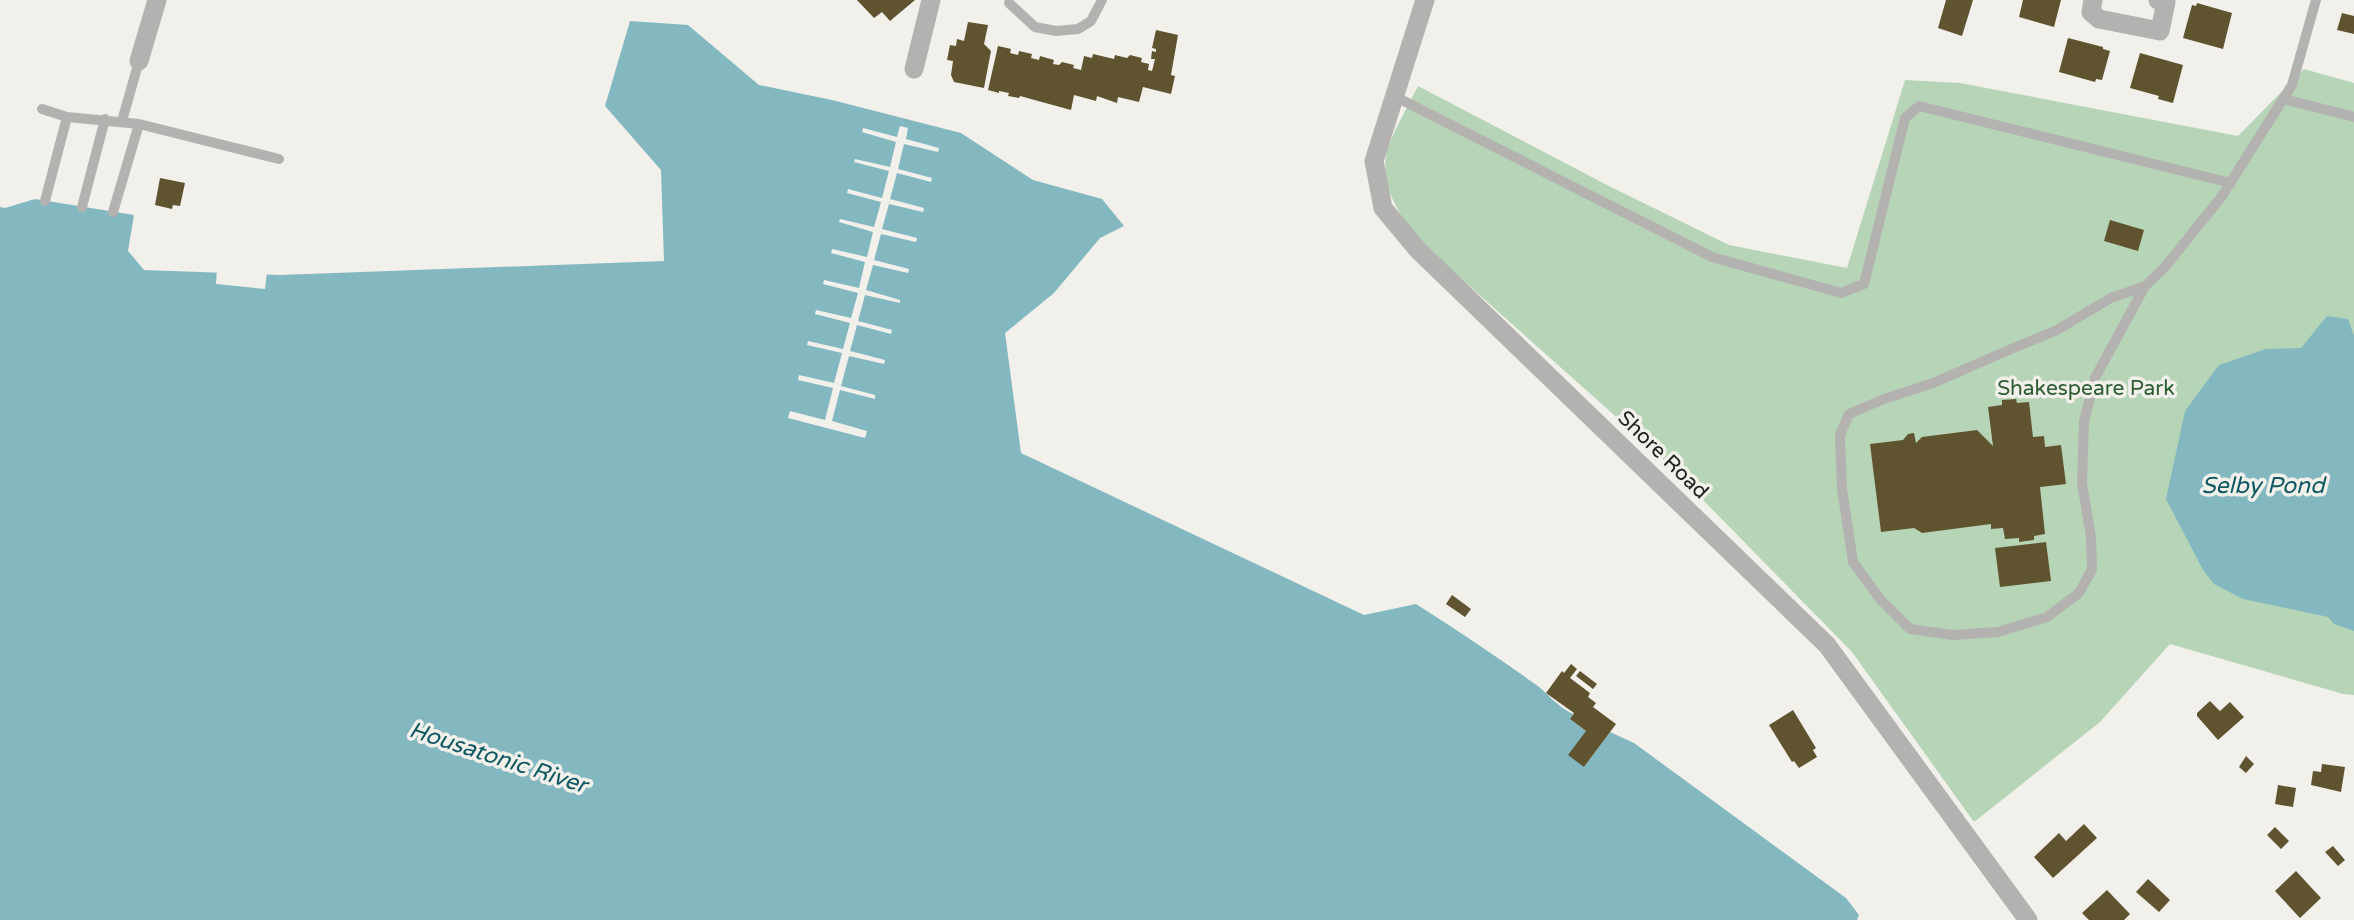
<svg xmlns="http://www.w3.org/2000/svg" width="2354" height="920" viewBox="0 0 2354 920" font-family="'Varela Round',sans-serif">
<rect width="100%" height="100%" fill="#f2f0eb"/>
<path fill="#b6d5b7" d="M2304 69 2354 83V695L2343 694 2170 644 2100 722 1974 822 1852 652 1659 455 1419 241C1401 217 1381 189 1386 156 1387 142 1411 101 1418 86L1605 184 1729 245 1847 268 1905 80 1960 83 2238 136Z"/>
<path fill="#84b8c1" d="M630 21 688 25 759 85 832 100 961 133 1033 180 1102 199 1124 226 1100 238 1054 293 1005 333 1021 453 1364 615 1416 604C1457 630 1496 656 1535 684 1549 694 1557 707 1573 714L1570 719 1586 731 1584 767 1610 732 1634 743 1846 898 1859 915 1857 920H0V207L5 208 35 199 134 215 128 251 144 270 280 275 664 261 661 170 605 106Z
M2327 316 2348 319 2354 336V631L2334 624 2328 617 2243 599 2214 584 2203 570 2166 499 2185 411 2219 365 2266 349 2301 348Z"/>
<path fill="#f2f0eb" d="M900 126 908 128 906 139 939 148 938 152 904 144 898 169 932 178 931 182 897 173 890 199 924 208 923 212 889 204 882 229 917 238 916 242 881 234 874 260 909 269 908 273 873 265 866 290 900 300V303L865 295 858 321 892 330 891 334 857 325 850 351 885 360 884 364 849 356 841 386 875 395V399L840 390 832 421 867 431 865 438 788 418 790 411 825 420 833 388 798 380 799 375 834 383 842 353 807 345 808 341 843 349 850 323 815 314 816 310 851 318 858 293 823 284 824 280 859 288 865 262 831 253 832 249 867 257 873 232 839 222 840 219 874 227 881 202 847 193 848 189 882 198 889 171 854 162 855 159 890 167 896 142 862 132 863 128 897 137Z
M217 268 267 272 265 289 216 284Z"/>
<path fill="#60532f" d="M857 0H915L890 21 882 12 874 18Z
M1946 0H1973L1962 36 1938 28Z
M2023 0H2061L2054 27 2019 17Z
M2197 3 2232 13 2223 49 2183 38 2192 5 2196 6Z
M2342 13 2354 16V34L2337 30Z
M968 22 988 25 984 44 991 51 984 88 954 82 951 75 953 61 947 60 950 45 956 46 957 39 964 41Z
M1156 30 1178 35 1171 75 1175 76 1171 94 1143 87 1139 102 1118 97 1117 103 1097 96 1096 101 1074 95 1071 110 1020 96 1019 98 1008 96 1009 93 999 91V93L988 90 998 46 1011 49 1010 53 1018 55 1019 51 1032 54 1031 58 1039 60 1040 56 1054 60 1053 64 1059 65 1062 62 1074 65 1073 68 1081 70 1084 56 1092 58 1093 54 1114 59 1115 55 1127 58 1130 55 1142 58 1141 62 1149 64 1148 70 1152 71 1155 59H1151L1152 51 1156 52V49L1152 48Z
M2068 38 2103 47V49L2110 51 2102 80 2096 79 2095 82 2059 72Z
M2140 53 2183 65 2173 103 2158 99 2159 96 2130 88Z
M160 178 185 183 180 206 173 205 172 209 155 205Z
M2110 220 2144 230 2138 251 2104 241Z
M2016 399 2017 403 2029 402 2033 437 2044 436 2045 447 2061 445 2066 484 2040 487 2045 534 2034 536V540L2019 542V538L2005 539 2003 528 1991 529V524L1922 533 1914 528 1881 532 1870 444 1903 440 1908 434 1914 433 1916 443 1922 437 1977 430 1993 446 1988 407 2002 405V400Z
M2046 542 2051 581 2000 587 1995 548Z
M1452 595 1471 609 1465 617 1446 604Z
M1571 664 1577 669 1570 678 1590 693 1588 697 1596 703 1593 707 1616 724 1584 767 1568 755 1586 731 1570 719 1574 713 1546 693 1562 671 1564 673Z
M1580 671 1597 684 1593 689 1576 676Z
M2210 701 2220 711 2230 702 2244 717 2218 740 2197 716V713Z
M1793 710 1816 748 1813 750 1817 757 1799 768 1794 761 1792 762 1769 725Z
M2246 756 2254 764 2246 773 2239 767Z
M2322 764 2345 767 2341 792 2311 785 2313 771 2321 772Z
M2278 785 2296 788 2293 807 2275 804Z
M2084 824 2097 838 2053 878 2034 857 2059 833 2066 841Z
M2275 827 2289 841 2281 849 2267 835Z
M2333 846 2345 860 2338 866 2325 852Z
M2296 871 2321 898 2300 918 2275 891Z
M2148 879 2170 900 2159 912 2136 892Z
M2107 890 2130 914 2124 920H2089L2082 913Z"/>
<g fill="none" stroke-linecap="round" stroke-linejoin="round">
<path stroke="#b4b2b1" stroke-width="10" d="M1009 3 1035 27 1056 31 1078 29 1091 21 1102 0
M1394 96 1712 257 1841 293 1864 284 1905 118 1919 106 2231 183
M2283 99 2354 117
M42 109 67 117 139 124 279 159
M122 121 139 61
M45 201 67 117
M82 207 105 119
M113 212 139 124
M2145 286 2095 378 2084 421 2082 483 2091 537 2092 569 2079 593 2047 617 1998 632 1953 635 1910 629 1880 599 1853 562 1842 489 1840 435 1849 414 1884 399 1933 383 2009 350 2057 330 2111 298Z
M2145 286 2165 267 2222 196 2292 85 2316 0"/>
<path stroke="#b4b2b1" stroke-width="19" d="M1425 0 1374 161 1383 208 1418 250 1827 645 2028 920
M2093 0 2091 12 2099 19 2160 31 2166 2 2158 0
M139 61 157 0
M914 69 931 0"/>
</g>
<g text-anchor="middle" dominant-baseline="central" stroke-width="7" stroke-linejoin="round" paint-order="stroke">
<g font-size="21" fill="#2b5b31" stroke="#f2f0eb">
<text x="2086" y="388">Shakespeare Park</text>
</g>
<g font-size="21" fill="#21201e" stroke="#f2f0eb">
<text transform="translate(1663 455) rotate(44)">Shore Road</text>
</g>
<g font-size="23" font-style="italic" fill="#0e5862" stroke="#f2f0eb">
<text x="2263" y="486">Selby Pond</text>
<text transform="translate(498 758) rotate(18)">Housatonic River</text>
</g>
</g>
</svg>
